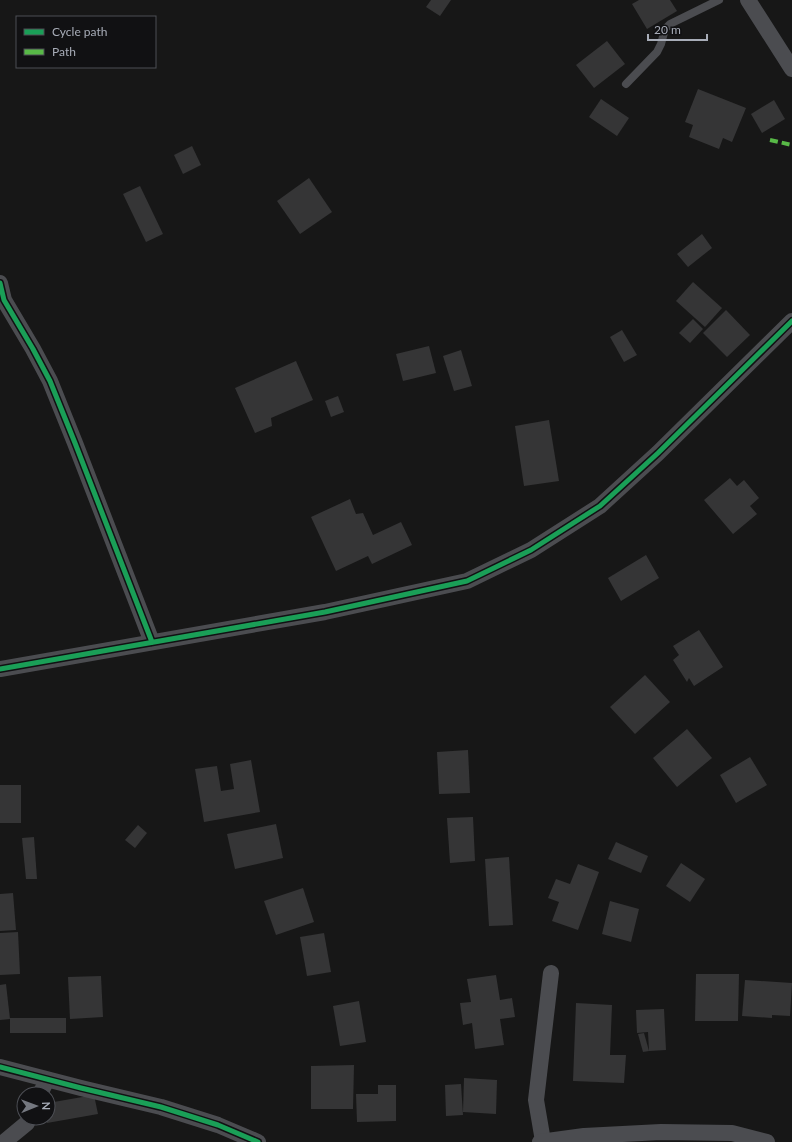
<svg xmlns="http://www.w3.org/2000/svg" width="792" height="1142" font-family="Lato,sans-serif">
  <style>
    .building { fill: #353536 }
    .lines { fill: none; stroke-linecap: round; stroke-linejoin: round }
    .lane { stroke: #4b4c50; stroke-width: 8 }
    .street { stroke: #4b4c50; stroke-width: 16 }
    .quiet { stroke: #58b947; stroke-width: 4; stroke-dasharray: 8 4; stroke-linecap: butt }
    .cycleway-casing { stroke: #111113; stroke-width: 8 }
    .cycleway { stroke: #1a9f57; stroke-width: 5 }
  </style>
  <rect width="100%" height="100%" fill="#171717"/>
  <!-- building -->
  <g class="building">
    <path d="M431,0H451L440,16L426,7Z"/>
    <path d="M639,0H670L677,11L647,29L632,4Z"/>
    <path d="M607,41L625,64L594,88L576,65Z"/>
    <path d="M698,89L746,108L732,142L723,138L719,149L689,137L693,125L685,122Z"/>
    <path d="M601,99L629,118L617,136L589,117Z"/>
    <path d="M774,100L785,119L762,133L751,114Z"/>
    <path d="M192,146L201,165L183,174L174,155Z"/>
    <path d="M309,178L332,212L300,234L277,201Z"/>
    <path d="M140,186L163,234L146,242L123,194Z"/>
    <path d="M702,234L712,248L688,267L677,254Z"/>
    <path d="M693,282L722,308L705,327L676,301Z"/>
    <path d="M726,310L750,335L727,357L703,333Z"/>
    <path d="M693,319L703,329L690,343L679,333Z"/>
    <path d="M622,330L637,355L624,362L610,337Z"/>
    <path d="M429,346L436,373L403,381L396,354Z"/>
    <path d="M461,350L472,386L454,391L443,356Z"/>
    <path d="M296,361L313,400L271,418L272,426L255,433L235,388Z"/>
    <path d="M338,396L344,412L331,417L325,401Z"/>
    <path d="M549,420L559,481L524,486L515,426Z"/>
    <path d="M730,478L737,486L744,480L759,498L750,506L757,514L733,534L704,500Z"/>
    <path d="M350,499L356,514L363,513L373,535L401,522L412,545L372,564L368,556L336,571L311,517Z"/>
    <path d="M646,555L659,578L621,601L608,578Z"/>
    <path d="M699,630L723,667L694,686L689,678L687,682L673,660L679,655L673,646Z"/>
    <path d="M645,675L670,702L635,734L610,707Z"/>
    <path d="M687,729L712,758L677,787L653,758Z"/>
    <path d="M468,750L470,793L439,794L437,752Z"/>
    <path d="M750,757L767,785L736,803L720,775Z"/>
    <path d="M251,760L260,812L204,822L195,769L217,766L221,791L234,789L230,764Z"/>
    <rect x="0" y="785" width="21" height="38"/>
    <path d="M473,817L475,861L450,863L447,818Z"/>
    <path d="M276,824L283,858L235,869L227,834Z"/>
    <path d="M138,825L147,833L135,848L125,840Z"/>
    <path d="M34,837L37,879H26L22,838Z"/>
    <path d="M616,842L648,856L641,873L608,859Z"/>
    <path d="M509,857L513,925L489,926L485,859Z"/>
    <path d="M681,863L705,879L690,902L666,886Z"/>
    <path d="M578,864L599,872L578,930L552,921L559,902L548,898L556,879L570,884Z"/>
    <path d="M303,888L314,922L276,935L264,901Z"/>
    <path d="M13,893L16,930L0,931V894Z"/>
    <path d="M610,901L639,909L631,942L602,934Z"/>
    <path d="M18,932L20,974L0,975V933Z"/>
    <path d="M324,933L331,972L307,976L300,937Z"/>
    <path d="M696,974H739L738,1021H695Z"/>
    <path d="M496,975L500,1000L512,998L515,1017L500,1019L504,1045L475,1049L472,1023L463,1025L460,1003L471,1002L467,979Z"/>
    <path d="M101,976L103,1017L70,1019L68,977Z"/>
    <path d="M745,980L792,983L790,1016L772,1015V1018L742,1016Z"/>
    <path d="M6,984L10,1019L0,1020V985Z"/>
    <path d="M359,1001L366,1042L340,1046L333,1006Z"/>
    <path d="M576,1003L612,1005L610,1055H626L624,1083L573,1081Z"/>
    <path d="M664,1009L666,1050L649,1051L648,1032L637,1033L636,1010Z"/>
    <rect x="10" y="1018" width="56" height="15"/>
    <path d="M644,1033L649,1051L643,1052L638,1034Z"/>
    <path d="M354,1065L353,1109H311V1066Z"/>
    <path d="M464,1078L497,1080L496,1114L463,1112Z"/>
    <path d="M461,1084L463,1115L446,1116L445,1085Z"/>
    <path d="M378,1085H396V1121L357,1122L356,1094H378Z"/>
    <path d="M94,1095L98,1114L47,1123L46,1118H48V1103Z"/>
  </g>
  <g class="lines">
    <!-- lane -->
    <path class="lane" d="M626,84L657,52L661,44L665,29L670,24L719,0"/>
    <!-- street -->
    <g class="street">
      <path d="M748,0L792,69"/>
      <path d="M0,283L4,300L33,349L50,381L75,443L152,642"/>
      <path d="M0,669L325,612L467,581L531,550L600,506L658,453L792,321"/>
      <path d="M0,1067L81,1088L161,1107L218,1125L258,1142"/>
      <path d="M40,1094L47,1080"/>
      <path d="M543,1141L536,1100L551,973"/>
      <path d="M4,1142L27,1123L29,1118"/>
      <path d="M540,1142L584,1136L661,1132L732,1133L767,1142"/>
    </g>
    <!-- quiet -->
    <path class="quiet" d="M770,140L792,145"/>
    <defs>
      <g id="cycleway">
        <path d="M0,283L4,300L33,349L50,381L75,443L152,642"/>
        <path d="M0,669L325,612L467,581L531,550L600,506L658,453L792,321"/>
        <path d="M0,1067L81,1088L161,1107L218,1125L258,1142"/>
      </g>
    </defs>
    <!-- cycleway casing -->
    <use href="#cycleway" class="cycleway-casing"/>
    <!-- cycleway -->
    <use href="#cycleway" class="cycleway"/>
  </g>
  <!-- legend -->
  <rect x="16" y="16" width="140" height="52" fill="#111113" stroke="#4d4f55"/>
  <rect x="24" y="29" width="20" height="6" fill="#1a9f57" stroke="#4d4f55"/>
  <text x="52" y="36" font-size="12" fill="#a8adb8">Cycle path</text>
  <rect x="24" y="49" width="20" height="6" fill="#58b947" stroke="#4d4f55"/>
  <text x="52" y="56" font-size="12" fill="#a8adb8">Path</text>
  <!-- north arrow -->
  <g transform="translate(36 1106) rotate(89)"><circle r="19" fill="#111113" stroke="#4d4f55"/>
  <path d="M0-3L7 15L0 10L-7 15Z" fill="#757880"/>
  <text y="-6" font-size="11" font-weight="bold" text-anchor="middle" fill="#a8adb8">N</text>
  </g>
  <!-- scale -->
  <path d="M648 34v6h59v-6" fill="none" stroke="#a8adb8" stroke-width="2"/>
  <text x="654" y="34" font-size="12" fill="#a8adb8" stroke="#111113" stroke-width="3" paint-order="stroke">20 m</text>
</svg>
